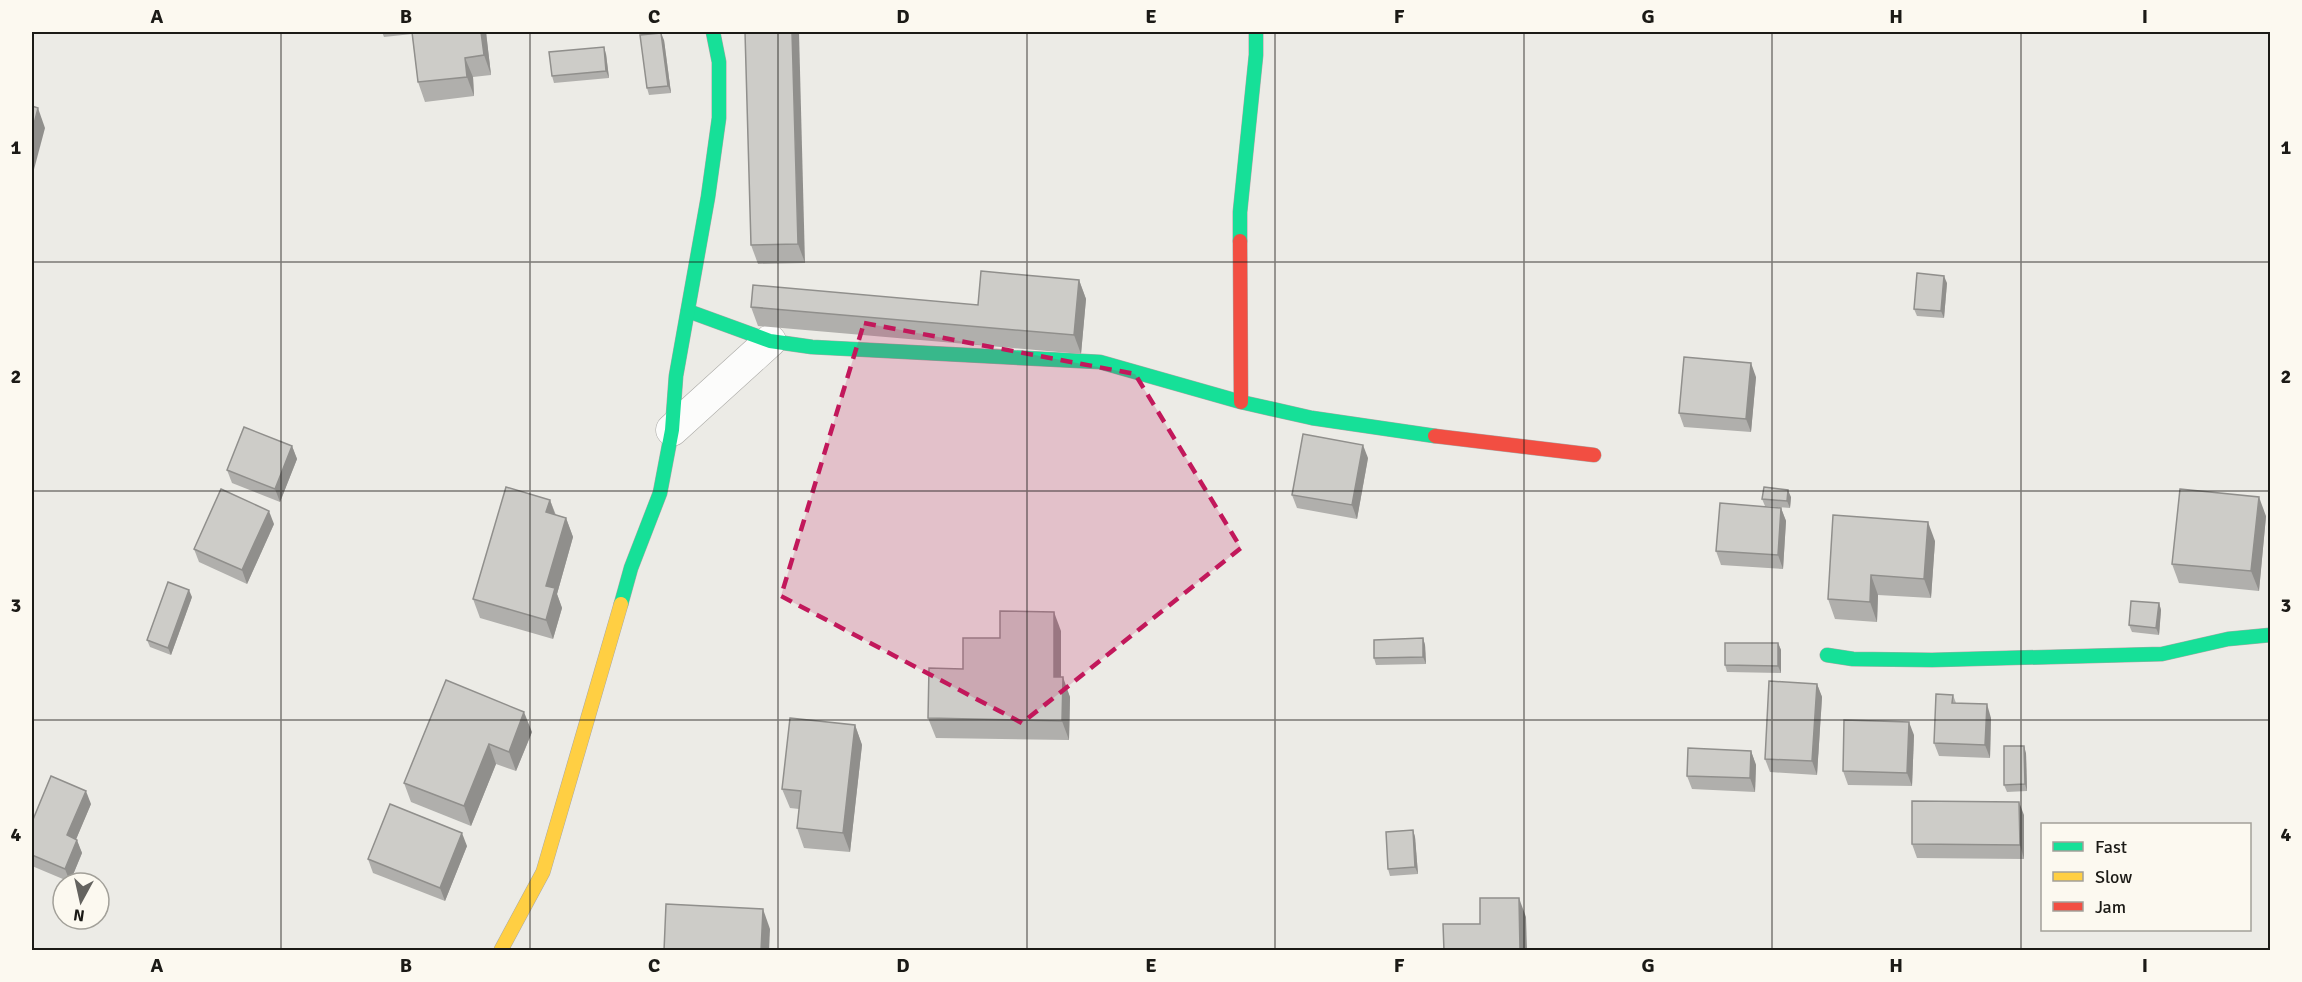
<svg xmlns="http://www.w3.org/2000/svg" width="2302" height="982" font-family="Signika,sans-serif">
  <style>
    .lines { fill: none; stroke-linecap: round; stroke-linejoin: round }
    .street-casing { stroke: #a9a8a5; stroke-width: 33 }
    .fast-casing { stroke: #a9a8a5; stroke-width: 15 }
    .slow-casing { stroke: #a9a8a5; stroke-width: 15 }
    .jam-casing { stroke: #a9a8a5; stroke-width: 15 }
    .street { stroke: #fcfcfb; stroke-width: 32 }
    .fast { stroke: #16e098; stroke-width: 14 }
    .slow { stroke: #ffcf43; stroke-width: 14 }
    .jam { stroke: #f24e42; stroke-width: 14 }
    .wall { fill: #b0afac }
    .shaded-wall { fill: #908f8c }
    .building { fill: #cdccc8; stroke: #908f8c; stroke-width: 1.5 }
    .marked { fill: #c2185b; fill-opacity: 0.2; stroke: #c2185b; stroke-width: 4.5; stroke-dasharray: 12 8; stroke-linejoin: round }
    .grid { fill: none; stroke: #1b1a16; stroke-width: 1.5; stroke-opacity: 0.55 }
    .neatline { fill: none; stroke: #1b1a16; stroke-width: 2 }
    .grid-label { font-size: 20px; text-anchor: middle; font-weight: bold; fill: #1b1a16 }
  </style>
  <rect width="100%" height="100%" fill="#ecebe6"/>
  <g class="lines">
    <defs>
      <path id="street" d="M672,430L770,341"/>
      <g id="fast">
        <path d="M1240,241V212L1256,55V32"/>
        <path d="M688,311L770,341L812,347L1100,362L1241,402L1312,418L1435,436"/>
        <path d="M621,604L631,568L660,493L672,430L676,376L708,197L719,118V62L713,32"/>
        <path d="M1827,655L1853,659L1932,660L2162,654L2228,639L2270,635"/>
      </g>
      <path id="slow" d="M501,950L543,872L621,604"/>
      <g id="jam">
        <path d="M1240,241L1241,402"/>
        <path d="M1435,436L1594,455"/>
      </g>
    </defs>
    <!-- street casing -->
    <use href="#street" class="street-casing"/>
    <!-- fast casing -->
    <use href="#fast" class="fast-casing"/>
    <!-- slow casing -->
    <use href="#slow" class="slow-casing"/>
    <!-- jam casing -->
    <use href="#jam" class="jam-casing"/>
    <!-- street -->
    <use href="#street" class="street"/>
    <!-- fast -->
    <use href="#fast" class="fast"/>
    <!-- slow -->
    <use href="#slow" class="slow"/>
    <!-- jam -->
    <use href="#jam" class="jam"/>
  </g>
  <!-- wall -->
  <g class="wall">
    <path d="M382,32H486L491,75L473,77L474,96L425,102L418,82L412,34L384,37Z"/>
    <path d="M745,32L805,263L758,264L751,245Z"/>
    <path d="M664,40L671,93L649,95L647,88Z"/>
    <path d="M606,54L609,78L554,83L552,76Z"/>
    <path d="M1079,280L1086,299L1081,354L758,326L751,307L978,305Z"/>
    <path d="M1947,283L1944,318L1917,316L1914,309Z"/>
    <path d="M1756,377L1751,432L1684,427L1679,413Z"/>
    <path d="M292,446L297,459L280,502L232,483L227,470Z"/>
    <path d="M1368,458L1357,519L1297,508L1292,495Z"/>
    <path d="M1791,497L1790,508L1765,506L1762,499Z"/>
    <path d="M550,500L556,515L566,518L573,537L557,594L562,608L553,639L480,618L473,599Z"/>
    <path d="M1781,508L1786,521L1783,569L1721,565L1716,551Z"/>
    <path d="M2266,516L2259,591L2179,583L2172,564Z"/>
    <path d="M274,524L247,584L199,562L194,549Z"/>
    <path d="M1935,541L1931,598L1878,595L1877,622L1835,619L1828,599Z"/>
    <path d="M192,597L171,655L150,647L147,640Z"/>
    <path d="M2159,603L2161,610L2159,635L2132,632L2129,625Z"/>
    <path d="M1061,631V677L1070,697L1069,740L936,738L928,718L1000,638Z"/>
    <path d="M1423,638L1425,645L1426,664L1376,665L1374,658Z"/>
    <path d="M1778,643L1781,650V673L1727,672L1725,665Z"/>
    <path d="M446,680L532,732L516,771L496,764L471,826L411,802L404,783Z"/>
    <path d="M1817,684L1822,697L1817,775L1770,772L1765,759Z"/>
    <path d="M1953,695L1956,703L1991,718L1990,758L1939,756L1934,743Z"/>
    <path d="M855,725L862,745L850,852L804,848L797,828L799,809L790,808L782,789Z"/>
    <path d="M1914,735L1912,786L1848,785L1843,771Z"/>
    <path d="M1751,751L1756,765L1755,792L1692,789L1687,776Z"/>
    <path d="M2026,753L2027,791L2007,792L2004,785Z"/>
    <path d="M91,804L76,839L82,853L70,882L32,866V822Z"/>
    <path d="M2024,815V859L1917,858L1912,844Z"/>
    <path d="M1413,830L1415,837L1418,874L1390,876L1388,869Z"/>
    <path d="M467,846L445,901L373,873L368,859Z"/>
  </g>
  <!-- shaded-wall -->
  <g class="shaded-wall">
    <path d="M481,32H486L491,75L484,55Z"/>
    <path d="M792,32H799L805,263L798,244Z"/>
    <path d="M661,33L664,40L671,93L668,86Z"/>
    <path d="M604,47L606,54L609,78L606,71Z"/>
    <path d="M465,58L473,77L474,96L467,77Z"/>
    <path d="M38,108L45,128L32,177V132Z"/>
    <path d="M1944,276L1947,283L1944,318L1941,311Z"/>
    <path d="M1079,280L1086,299L1081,354L1074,335Z"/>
    <path d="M1751,363L1756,377L1751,432L1746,419Z"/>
    <path d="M1363,445L1368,458L1357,519L1352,505Z"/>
    <path d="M292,446L297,459L280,502L275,489Z"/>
    <path d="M1788,490L1791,497L1790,508L1787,501Z"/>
    <path d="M2259,497L2266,516L2259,591L2251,571Z"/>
    <path d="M550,500L557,520L546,512Z"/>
    <path d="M1781,508L1786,521L1783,569L1778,555Z"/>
    <path d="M269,511L274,524L247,584L242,570Z"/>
    <path d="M566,518L573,537L557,594L562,608L553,639L546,620V586Z"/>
    <path d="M1928,522L1935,541L1931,598L1924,579Z"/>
    <path d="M1871,575L1878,595L1877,622L1870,602Z"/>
    <path d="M189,590L192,597L171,655L168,648Z"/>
    <path d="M2159,603L2161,610L2159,635L2156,628Z"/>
    <path d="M1054,612L1061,631V697L1054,677Z"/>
    <path d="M1423,638L1425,645L1426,664L1423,657Z"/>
    <path d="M1778,643L1781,650V673L1778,666Z"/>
    <path d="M1063,677L1070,697L1069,740L1062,721Z"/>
    <path d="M1817,684L1822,697L1817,775L1812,761Z"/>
    <path d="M1987,704L1991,718L1990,758L1985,745Z"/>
    <path d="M524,712L532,732L516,771L509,752Z"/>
    <path d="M1909,722L1914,735L1912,786L1907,773Z"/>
    <path d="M855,725L862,745L850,852L843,833Z"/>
    <path d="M489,744L496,764L471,826L464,806Z"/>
    <path d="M2024,746L2026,753L2027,791L2025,784Z"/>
    <path d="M1751,751L1756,765L1755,792L1750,778Z"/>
    <path d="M86,791L91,804L72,849L67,835Z"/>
    <path d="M2019,802L2024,815V859L2020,845Z"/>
    <path d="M1413,830L1415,837L1418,874L1415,867Z"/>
    <path d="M462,833L467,846L445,901L440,888Z"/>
    <path d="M77,840L82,853L70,882L65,869Z"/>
    <path d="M1519,898L1526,917L1527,951H1520Z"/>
    <path d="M763,909L770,929L769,951H761Z"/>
  </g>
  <!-- building -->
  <g class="building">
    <path d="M412,32H481L484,55L465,58L467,77L418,82Z"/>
    <path d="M745,32H792L798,244L751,245Z"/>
    <path d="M661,33L668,86L647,88L640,35Z"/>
    <path d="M604,47L606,71L552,76L549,52Z"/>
    <path d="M32,106L38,108L32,132Z"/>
    <path d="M981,271L1079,280L1074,335L751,307L753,285L978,305Z"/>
    <path d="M1917,273L1944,276L1941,311L1914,309Z"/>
    <path d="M1684,357L1751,363L1746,419L1679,413Z"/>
    <path d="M244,427L292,446L275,489L227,470Z"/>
    <path d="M1303,434L1363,445L1352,505L1292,495Z"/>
    <path d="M506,487L550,500L546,512L566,518L546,586L555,588L546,620L473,599Z"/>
    <path d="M1764,487L1788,490L1787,501L1762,499Z"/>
    <path d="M221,489L269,511L242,570L194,549Z"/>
    <path d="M2180,489L2259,497L2251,571L2172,564Z"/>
    <path d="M1720,503L1781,508L1778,555L1716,551Z"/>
    <path d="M1833,515L1928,522L1924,579L1871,575L1870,602L1828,599Z"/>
    <path d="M168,582L189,590L168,648L147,640Z"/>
    <path d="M2131,601L2159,603L2156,628L2129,625Z"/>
    <path d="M1000,611L1054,612V677H1063L1062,721L928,718L929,668L963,669V638H1000Z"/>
    <path d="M1423,638V657L1374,658V640Z"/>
    <path d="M1725,643H1778V666L1725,665Z"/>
    <path d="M446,680L524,712L509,752L489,744L464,806L404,783Z"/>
    <path d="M1769,681L1817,684L1812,761L1765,759Z"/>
    <path d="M1936,694L1953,695L1952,703L1987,704L1985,745L1934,743Z"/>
    <path d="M790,718L855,725L843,833L797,828L801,791L782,789Z"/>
    <path d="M1844,720L1909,722L1907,773L1843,771Z"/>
    <path d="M2004,746H2024L2025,784L2004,785Z"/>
    <path d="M1688,748L1751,751L1750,778L1687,776Z"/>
    <path d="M51,776L86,791L67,835L77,840L65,869L32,855V822Z"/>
    <path d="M1912,801L2019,802L2020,845L1912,844Z"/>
    <path d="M390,804L462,833L440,888L368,859Z"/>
    <path d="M1413,830L1415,867L1388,869L1386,832Z"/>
    <path d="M1480,898H1519L1520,951H1444L1443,924H1480Z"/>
    <path d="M666,904L763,909L761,951H664Z"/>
  </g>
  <!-- marked area -->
  <path class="marked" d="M864,323L1135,374L1241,548L1022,723L781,596Z"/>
  <!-- grid -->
  <path class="grid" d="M281,32V950M530,32V950M778,32V950M1027,32V950M1275,32V950M1524,32V950M1772,32V950M2021,32V950M32,262H2270M32,491H2270M32,720H2270"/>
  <!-- border -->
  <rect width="2302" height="982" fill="none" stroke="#fcf9f0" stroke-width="66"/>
  <!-- legend -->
  <rect x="2041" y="823" width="210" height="108" fill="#fcf9f0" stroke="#a2a099" stroke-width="1.5"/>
  <rect x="2053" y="842" width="30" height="9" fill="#16e098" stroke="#a2a099" stroke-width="1.5"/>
  <text x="2095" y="853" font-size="18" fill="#1b1a16">Fast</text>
  <rect x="2053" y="872" width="30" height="9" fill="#ffcf43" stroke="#a2a099" stroke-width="1.5"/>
  <text x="2095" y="883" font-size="18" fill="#1b1a16">Slow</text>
  <rect x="2053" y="902" width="30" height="9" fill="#f24e42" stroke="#a2a099" stroke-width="1.5"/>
  <text x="2095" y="913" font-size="18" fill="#1b1a16">Jam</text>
  <!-- north arrow -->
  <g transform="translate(81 901) rotate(188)"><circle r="28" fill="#fcf9f0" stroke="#a2a099" stroke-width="1.5"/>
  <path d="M0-4.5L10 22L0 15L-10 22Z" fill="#64635f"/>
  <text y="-9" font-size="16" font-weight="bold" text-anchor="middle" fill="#1b1a16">N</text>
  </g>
  <rect x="33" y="33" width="2236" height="916" class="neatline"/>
  <g class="grid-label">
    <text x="157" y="23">A</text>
    <text x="406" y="23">B</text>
    <text x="654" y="23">C</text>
    <text x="903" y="23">D</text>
    <text x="1151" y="23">E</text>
    <text x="1399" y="23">F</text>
    <text x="1648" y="23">G</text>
    <text x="1896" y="23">H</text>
    <text x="2145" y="23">I</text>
    <text x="16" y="154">1</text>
    <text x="2286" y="154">1</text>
    <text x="16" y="383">2</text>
    <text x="2286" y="383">2</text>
    <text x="16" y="612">3</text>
    <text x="2286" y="612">3</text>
    <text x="16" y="841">4</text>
    <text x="2286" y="841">4</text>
    <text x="157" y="972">A</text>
    <text x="406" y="972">B</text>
    <text x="654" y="972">C</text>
    <text x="903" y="972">D</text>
    <text x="1151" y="972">E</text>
    <text x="1399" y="972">F</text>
    <text x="1648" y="972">G</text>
    <text x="1896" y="972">H</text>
    <text x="2145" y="972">I</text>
  </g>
</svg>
